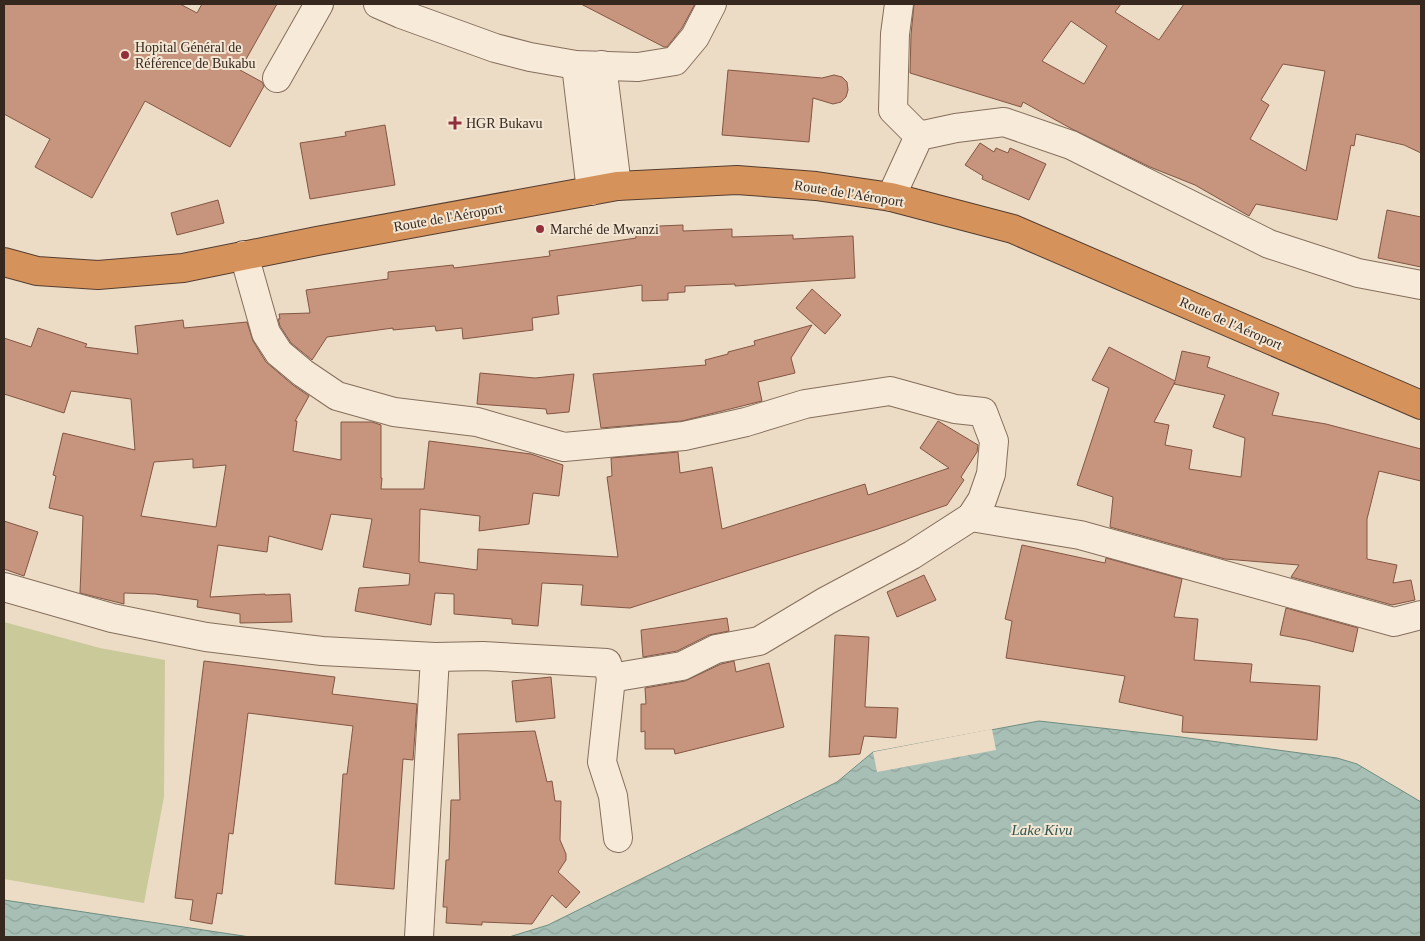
<svg xmlns="http://www.w3.org/2000/svg" width="1425" height="941" font-family="Georgia,serif">
  <style>
    .pitch { fill: #c9c99a }
    .water { fill: url(#water-waves); stroke: #6e8d82 }
    .pier { fill: #ecdcc5 }
    .building { fill: #c7947d; stroke: #835644; fill-rule: evenodd }
    .lines { fill: none; stroke-linecap: round; stroke-linejoin: round }
    .minor-casing { stroke: #856e5c; stroke-width: 30 }
    .highway-casing { stroke: #543d30; stroke-width: 30 }
    .minor { stroke: #f7ead8; stroke-width: 28 }
    .highway { stroke: #d5925b; stroke-width: 28 }
    .poi-dot { fill: #91303b; stroke: #f3e7d4; stroke-width: 2 }
    .labels { text-anchor: middle; stroke-width: 4; stroke-linejoin: round; paint-order: stroke }
    .poi-label { font-size: 14px; fill: #36281f; stroke: #f3e7d4; text-anchor: start }
    .street-label { font-size: 14px; fill: #36281f; stroke: #f3e7d4 }
    .water-label { font-size: 15px; font-style: italic; fill: #30554f; stroke: #f3e7d4 }
  </style>
  <defs>
    <pattern id="water-waves" width="16" height="10" patternUnits="userSpaceOnUse" patternTransform="scale(1.25)"><rect width="16" height="10" fill="#a7bfb5"/><path d="M0 5q4-4 8 0t8 0" fill="none" stroke="#90a49b"/></pattern>
  </defs>
  <rect width="100%" height="100%" fill="#ecdcc5"/>
  <!-- pitch -->
  <path class="pitch" d="M4,622L100,648L165,660L164,797L144,903L4,879Z"/>
  <!-- water -->
  <g class="water">
    <path d="M1039,721L1181,737L1337,758L1357,764L1421,802V937H509L548,925L837,782L873,752Z"/>
    <path d="M4,900L250,937H4Z"/>
  </g>
  <!-- pier -->
  <path class="pier" d="M992,729L996,750L877,772L873,752Z"/>
  <!-- building -->
  <g class="building">
    <path d="M4,4H180L197,13L202,4H277L240,70L262,82L264,86L230,147L145,101L92,198L35,167L50,139L4,114Z"/>
    <path d="M581,4H695L682,28L667,47H664Z"/>
    <path d="M914,4H1121L1115,12L1159,40L1184,4H1421V153L1404,145L1356,134L1354,146L1351,145L1337,220L1256,204L1249,216L1195,185L1150,167L1072,129L1023,102L1021,107L910,73L911,35ZM1071,21L1107,46L1084,84L1042,61ZM1283,64L1325,71L1306,171L1250,139L1269,105L1261,100Z"/>
    <path d="M728,70L822,78L834,75L842,77L847,82L848,90L846,97L841,102L833,104L813,98L809,142L722,135Z"/>
    <path d="M385,125L395,185L310,199L300,143L346,136L345,132Z"/>
    <path d="M980,143L994,152L996,148L1008,153L1010,148L1046,164L1029,200L982,179L983,176L965,165Z"/>
    <path d="M218,200L224,223L177,235L171,213Z"/>
    <path d="M1387,210L1421,217V267L1378,258Z"/>
    <path d="M683,225V231L732,229V237L793,235V239L853,236L855,278L735,286V284L685,286V292L668,293V300L642,301V285L557,296L559,314L532,318L533,330L463,339L462,328L436,331L435,326L393,330V328L327,337L312,360L291,343L280,326L278,319H280L279,314L310,313L306,290L388,279V272L453,265L454,268L550,256L549,251L636,238V227Z"/>
    <path d="M812,289L841,315L825,334L796,308Z"/>
    <path d="M183,320L184,328L247,322L253,341L266,362L293,385L309,396L295,421H297L293,451L341,460V422H372L381,425V478H382L381,489H424L429,441L531,454L563,465L559,496L533,493L529,524L479,531L480,516L420,509L419,562L477,570L478,549L618,557L607,477L612,476L611,458L678,452L680,473L712,467L722,529L865,484L868,495L949,468L920,448L938,421L978,445L977,452L961,477L964,480L947,505L878,529L630,608L581,605L583,585L542,583L538,626L512,624V619L454,614V594L435,593L431,625L355,611L359,588L409,585L410,574L363,567L372,519L331,514L322,550L269,536L267,552L218,545L210,597L265,594V595L290,594L292,622L240,623V614L197,607L198,600L155,594L124,593V604L80,593L83,516L49,508L56,476L53,475L63,433L135,450L131,399L71,391L64,413L4,394V338L31,347L38,328L87,344L85,347L138,354L135,326ZM193,459V468L226,465L216,527L141,516L154,462Z"/>
    <path d="M812,325L791,358L795,373L758,382L762,401L682,421L601,428L593,374L706,365L705,360L728,354V352L755,345L754,341Z"/>
    <path d="M1109,347L1175,381L1182,351L1210,357L1207,367L1279,393L1272,415L1326,424L1421,449V481L1379,471L1367,519V559L1397,565L1393,583L1411,580L1415,600L1392,605L1291,577L1299,565L1225,559L1110,527L1113,497L1077,485L1109,388L1092,380ZM1175,382L1174,384L1225,395L1213,427L1245,438L1241,477L1189,469L1192,450L1165,445L1169,425L1154,422Z"/>
    <path d="M480,373L535,378L574,374L569,412L547,414L546,409L477,404Z"/>
    <path d="M4,521L38,532L24,576L4,569Z"/>
    <path d="M1022,545L1105,563L1106,558L1182,579L1174,617L1198,619L1194,660L1252,664L1250,682L1320,686L1317,740L1182,732L1183,716L1119,702L1125,676L1006,658L1012,621L1005,619Z"/>
    <path d="M924,575L936,600L897,617L887,592Z"/>
    <path d="M1286,608L1358,628L1353,652L1307,640L1280,635Z"/>
    <path d="M727,618L729,631L709,635L677,651L643,657L641,630Z"/>
    <path d="M835,635L869,637L865,707L898,708L896,738L864,736L860,754L829,757Z"/>
    <path d="M204,661L335,677L332,694L417,704L413,760L403,759L394,889L335,884L343,774H347L353,726L248,713L233,834L229,833L222,894L217,893L212,924L190,920L193,900L175,898Z"/>
    <path d="M734,661L736,672L769,663L784,727L675,754L674,749H645V731L641,732V704H646L645,688L685,681L721,664Z"/>
    <path d="M551,677L555,718L516,722L512,681Z"/>
    <path d="M535,731L547,782L552,781L555,801H561L560,840L566,854V860L558,872L580,892L566,908L552,895L532,924L482,922V925L446,923L447,907H443L446,860H449L451,800H460L458,734Z"/>
  </g>
  <g class="lines">
    <defs>
      <g id="minor">
        <path d="M378,4L401,14L495,48L530,57L576,65L638,67L675,61L695,37L712,4"/>
        <path d="M899,4L895,34L893,110L919,136"/>
        <path d="M576,65L591,191"/>
        <path d="M602,65L617,186"/>
        <path d="M277,78L319,4"/>
        <path d="M891,197L919,136L956,128L1004,122L1071,145L1269,244L1358,273L1421,285"/>
        <path d="M244,255L266,333L279,353L303,373L337,396L394,412L477,422L564,447L684,436L746,422L805,404L890,391L955,409L983,412L994,441L991,474L982,500L971,517L912,555L826,601L759,641L716,649L682,666L611,678L602,762L613,796L618,838"/>
        <path d="M971,517L1080,535L1394,622L1421,615"/>
        <path d="M4,587L112,618L206,637L322,651L435,657L483,656L607,663L611,678"/>
        <path d="M419,937L435,657"/>
      </g>
      <path id="highway" d="M4,262L37,271L98,275L183,268L317,241L617,186L737,180L816,186L891,197L1013,229L1421,405"/>
    </defs>
    <!-- minor casing -->
    <use href="#minor" class="minor-casing"/>
    <!-- highway casing -->
    <use href="#highway" class="highway-casing"/>
    <!-- minor -->
    <use href="#minor" class="minor"/>
    <!-- highway -->
    <use href="#highway" class="highway"/>
  </g>
  <!-- markers -->
  <g class="poi-dot">
    <circle cx="125" cy="55" r="5"/>
    <path d="M452.5 115.5h5v5h5v5h-5v5h-5v-5h-5v-5h5z"/>
    <circle cx="540" cy="229" r="5"/>
  </g>
  <g class="labels">
    <!-- poi labels -->
    <g class="poi-label">
      <text x="135" y="52">Hopital Général de<tspan x="135" dy="16">Référence de Bukabu</tspan></text>
      <text x="466" y="128">HGR Bukavu</text>
      <text x="550" y="234">Marché de Mwanzi</text>
    </g>
    <!-- street labels -->
    <g class="street-label">
      <text transform="translate(849 193) rotate(9)" y="5">Route de l'Aéroport</text>
      <text transform="translate(448 217) rotate(-10)" y="5">Route de l'Aéroport</text>
      <text transform="translate(1231 323) rotate(24)" y="5">Route de l'Aéroport</text>
    </g>
    <!-- water labels -->
    <g class="water-label">
      <text x="1042" y="835">Lake Kivu</text>
    </g>
  </g>
  <!-- border -->
  <rect width="1425" height="941" fill="none" stroke="#36281f" stroke-width="10"/>
</svg>
